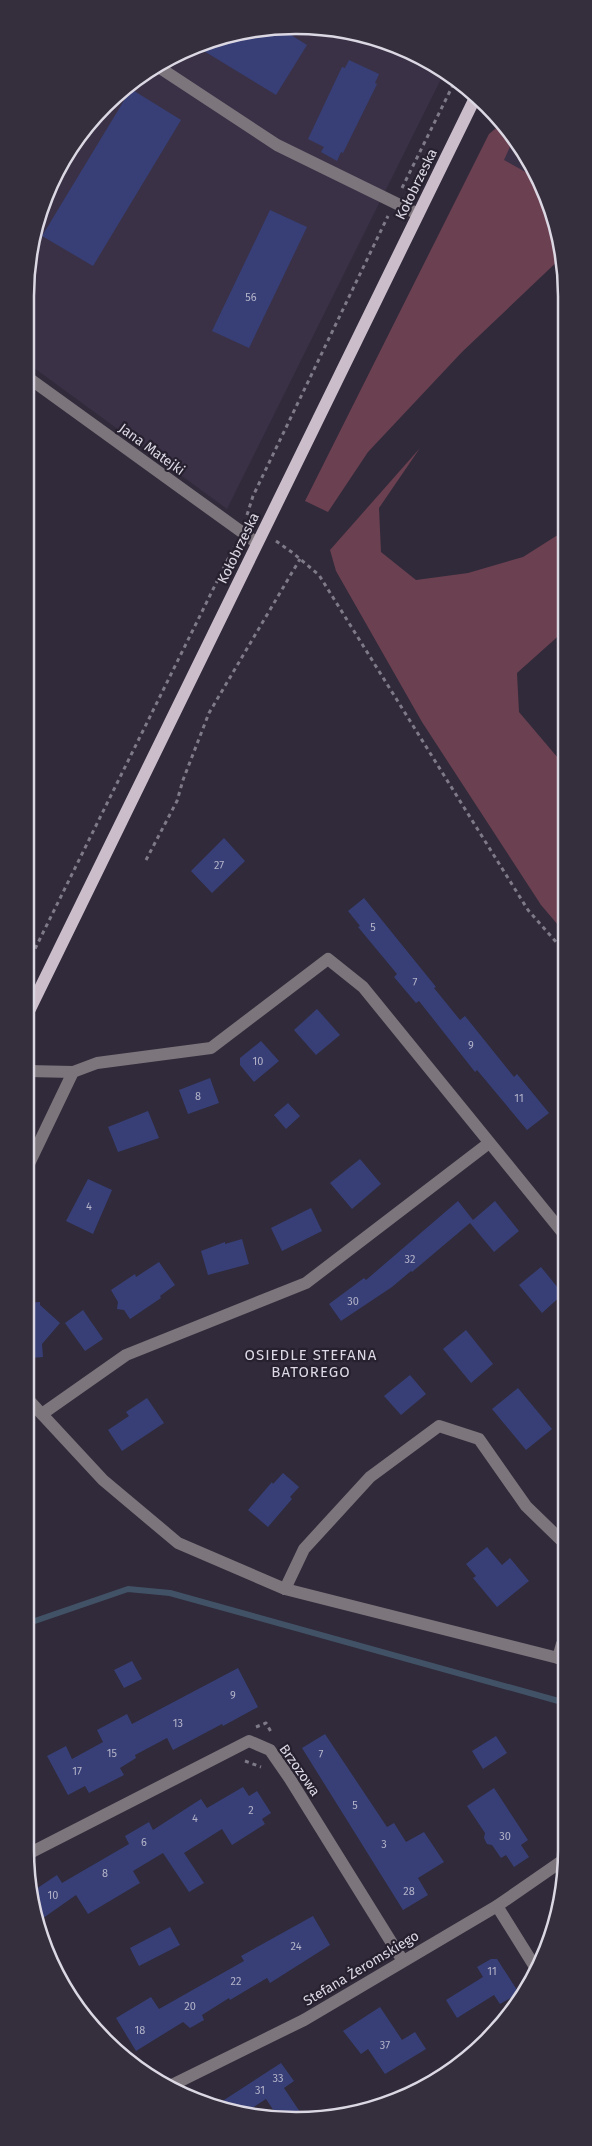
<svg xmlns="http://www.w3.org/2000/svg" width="592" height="2146" font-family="'Fira Sans',sans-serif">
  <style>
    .built { fill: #3a3147 }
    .green { fill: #6b4050 }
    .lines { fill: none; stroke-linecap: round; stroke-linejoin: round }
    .stream { stroke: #425266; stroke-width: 6 }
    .building { fill: #373f76 }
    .path { stroke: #7f7a88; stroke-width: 3; stroke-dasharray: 4 4; stroke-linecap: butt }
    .minor { stroke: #7d757c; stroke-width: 12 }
    .major { stroke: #ccbdcb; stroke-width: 12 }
    .labels { text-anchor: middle; stroke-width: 4.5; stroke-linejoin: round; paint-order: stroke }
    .number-label { font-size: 11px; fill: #b3b2c8 }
    .street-label { font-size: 14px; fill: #dcd8e3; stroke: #26202f }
    .neighbourhood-label { font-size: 15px; letter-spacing: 1px; fill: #dcd8e3; stroke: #26202f }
    .rim { fill: none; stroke: #dcd8e3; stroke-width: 2.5 }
  </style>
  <rect width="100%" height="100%" fill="#302a3a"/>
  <!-- built -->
  <g class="built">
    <path d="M243,30H349L416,53L444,73L227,509L30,365V243L71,146L145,71Z"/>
    <path d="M513,140L539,176L540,180L503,160Z"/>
  </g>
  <!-- green -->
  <g class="green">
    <path d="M501,124L513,140L504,160L540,180L563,256L462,352L368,452L328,512L305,501L489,134Z"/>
    <path d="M420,448L379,508L381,552L416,580L468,573L523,557L564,531V631L517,673L519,712L564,765V932L541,905L422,722L336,571L330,550Z"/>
  </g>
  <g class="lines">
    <!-- stream -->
    <path class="stream" d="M26,1624L128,1589L170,1593L562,1702"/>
  </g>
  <!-- building -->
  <g class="building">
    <path d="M243,30H283L307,45L276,95L199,48Z"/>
    <path d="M349,60L379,74L375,83L377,84L343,153L341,152L337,161L321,152L324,147L308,139L342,67L345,68Z"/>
    <path d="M131,89L181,120L93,266L42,236Z"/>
    <path d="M270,210L307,227L249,348L212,331Z"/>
    <path d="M224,838L245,861L212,893L191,871Z"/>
    <path d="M364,898L436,987L434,988L460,1020L465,1016L514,1077L517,1074L549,1113L527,1130L477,1070L475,1072L419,1001L416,1003L394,977L397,974L358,927L360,926L348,911Z"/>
    <path d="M317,1009L340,1035L316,1055L294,1030Z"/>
    <path d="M261,1041L279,1061L254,1082L240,1065V1058Z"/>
    <path d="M210,1078L219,1103L188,1114L179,1090Z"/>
    <path d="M288,1103L300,1116L286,1129L274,1115Z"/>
    <path d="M148,1111L159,1138L118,1152L108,1127Z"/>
    <path d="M360,1159L381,1184L352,1209L330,1183Z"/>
    <path d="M88,1179L112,1190L93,1234L66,1221Z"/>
    <path d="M458,1201L473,1220L495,1201L519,1231L494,1252L470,1223L412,1272L411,1271L392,1287L341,1321L329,1304L364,1278L366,1280Z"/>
    <path d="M311,1208L322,1231L282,1251L271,1228Z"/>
    <path d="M242,1239L249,1264L208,1275L201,1251L225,1242V1244Z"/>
    <path d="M159,1262L175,1285L160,1296L161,1298L130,1319L124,1310L117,1309L118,1302L111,1290L135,1274L136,1277Z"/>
    <path d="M541,1267L563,1294L542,1313L519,1285Z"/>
    <path d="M40,1302V1305L60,1323L42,1344L43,1357L31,1358L27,1363V1303Z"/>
    <path d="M83,1310L103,1339L85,1351L65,1323Z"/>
    <path d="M466,1330L493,1364L471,1383L443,1349Z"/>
    <path d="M410,1375L426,1394L401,1415L384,1396Z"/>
    <path d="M518,1388L552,1429L526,1450L492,1409Z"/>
    <path d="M147,1398L164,1423L122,1451L108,1430L129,1416L126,1412Z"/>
    <path d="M283,1473L299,1487L290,1497L292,1499L268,1527L248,1510L272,1482L273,1484Z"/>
    <path d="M487,1547L502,1565L510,1558L529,1581L497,1607L473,1578L476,1576L466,1564Z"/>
    <path d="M132,1661L142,1679L124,1688L114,1670Z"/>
    <path d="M238,1668L258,1707L223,1726L222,1724L173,1750L167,1738L135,1755L136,1758L120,1768L124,1775L89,1793L85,1786L68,1795L47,1756L66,1746L72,1759L103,1742L97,1730L127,1714L132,1724Z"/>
    <path d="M325,1734L387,1827L394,1823L406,1842L424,1832L444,1862L418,1878L428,1895L403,1910L302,1748Z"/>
    <path d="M496,1736L507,1753L483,1769L472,1751Z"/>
    <path d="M243,1787L249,1796L257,1791L271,1813L262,1819L265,1824L232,1845L222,1829L184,1853L204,1883L189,1892L163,1853L133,1871L140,1883L88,1914L76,1895L39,1921L33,1891L57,1875L62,1883L129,1844L125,1836L149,1822L153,1830L201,1799L207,1808Z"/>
    <path d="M494,1788L528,1840L521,1845L529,1857L514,1867L506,1855L501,1858L492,1845L487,1844L484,1838L485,1833L467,1806Z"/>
    <path d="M313,1916L330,1945L270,1983L267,1978L230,2000L229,1998L202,2015L204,2020L190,2028L183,2022L136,2051L116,2018L151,1997L159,2009L244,1961L241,1956Z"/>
    <path d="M170,1927L180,1945L139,1966L130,1948Z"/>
    <path d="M491,1959H497L519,1993L500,2004L494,1995L457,2018L446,2000L483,1977L477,1967Z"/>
    <path d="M380,2007L402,2040L415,2032L426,2049L385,2074L368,2049L361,2054L343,2031Z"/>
    <path d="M281,2063L294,2081L284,2088L304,2118L280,2120L266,2099L246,2112L218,2104Z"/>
  </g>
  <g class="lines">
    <!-- path -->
    <g class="path">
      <path d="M402,188L455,81"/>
      <path d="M247,515L253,496L388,216"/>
      <path d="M276,541L293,553L319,575L528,910L564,951"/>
      <path d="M146,860L177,801L183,780L209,713L300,559"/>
      <path d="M28,963L234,547"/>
      <path d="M256,1727L266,1723L271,1732"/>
      <path d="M245,1761L261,1767"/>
    </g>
    <!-- minor -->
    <g class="minor">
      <path d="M157,66L277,145L418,214"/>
      <path d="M30,379L257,543"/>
      <path d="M28,1071L73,1072"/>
      <path d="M27,1168L73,1072L97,1063L211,1048L328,959L363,987L563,1233"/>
      <path d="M26,1397L103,1480L178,1543L285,1589L562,1659"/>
      <path d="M42,1414L126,1355L306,1283L489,1143"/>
      <path d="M285,1589L304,1549L370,1477L439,1426L479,1439L526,1506L562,1541"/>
      <path d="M558,1658L562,1644"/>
      <path d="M26,1855L249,1741L270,1750L290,1779L403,1961"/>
      <path d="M497,1906L535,1967"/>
      <path d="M168,2087L304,2020L497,1906L562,1861"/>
    </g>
    <!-- major -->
    <path class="major" d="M28,1013L476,96"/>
  </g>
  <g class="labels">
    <!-- number labels -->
    <g class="number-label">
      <text x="251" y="301">56</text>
      <text x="219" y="869">27</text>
      <text x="373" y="931">5</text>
      <text x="415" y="986">7</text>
      <text x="471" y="1049">9</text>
      <text x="258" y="1065">10</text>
      <text x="198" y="1100">8</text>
      <text x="519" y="1102">11</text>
      <text x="89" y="1210">4</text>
      <text x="410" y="1263">32</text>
      <text x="353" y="1305">30</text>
      <text x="233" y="1699">9</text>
      <text x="178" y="1727">13</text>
      <text x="112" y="1757">15</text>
      <text x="321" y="1758">7</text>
      <text x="77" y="1775">17</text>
      <text x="355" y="1809">5</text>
      <text x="251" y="1814">2</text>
      <text x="195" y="1822">4</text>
      <text x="505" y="1840">30</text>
      <text x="144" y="1846">6</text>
      <text x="384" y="1848">3</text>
      <text x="105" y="1877">8</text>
      <text x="409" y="1895">28</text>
      <text x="53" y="1899">10</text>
      <text x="296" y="1950">24</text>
      <text x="492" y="1975">11</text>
      <text x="236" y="1985">22</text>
      <text x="190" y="2010">20</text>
      <text x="140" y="2034">18</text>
      <text x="385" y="2049">37</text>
      <text x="278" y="2082">33</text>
      <text x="260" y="2094">31</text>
    </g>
    <!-- street labels -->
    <g class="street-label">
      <text transform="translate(416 184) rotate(-64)" y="5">Kołobrzeska</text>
      <text transform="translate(152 449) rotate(36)" y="5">Jana Matejki</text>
      <text transform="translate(238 548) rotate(-64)" y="5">Kołobrzeska</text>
      <text transform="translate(300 1770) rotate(55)" y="5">Brzozowa</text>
      <text transform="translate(361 1968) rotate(-31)" y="5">Stefana Żeromskiego</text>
    </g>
    <!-- neighbourhood labels -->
    <g class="neighbourhood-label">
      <text x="311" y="1360">OSIEDLE STEFANA<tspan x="311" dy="17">BATOREGO</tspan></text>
    </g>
  </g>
  <!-- crop -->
  <path d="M0 0H592V2146H0ZM296 34H296A262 262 0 0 1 558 296V1850A262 262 0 0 1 296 2112H296A262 262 0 0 1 34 1850V296A262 262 0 0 1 296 34Z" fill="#352f3d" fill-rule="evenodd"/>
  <path class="rim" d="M296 34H296A262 262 0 0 1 558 296V1850A262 262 0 0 1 296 2112H296A262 262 0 0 1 34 1850V296A262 262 0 0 1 296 34Z"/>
</svg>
